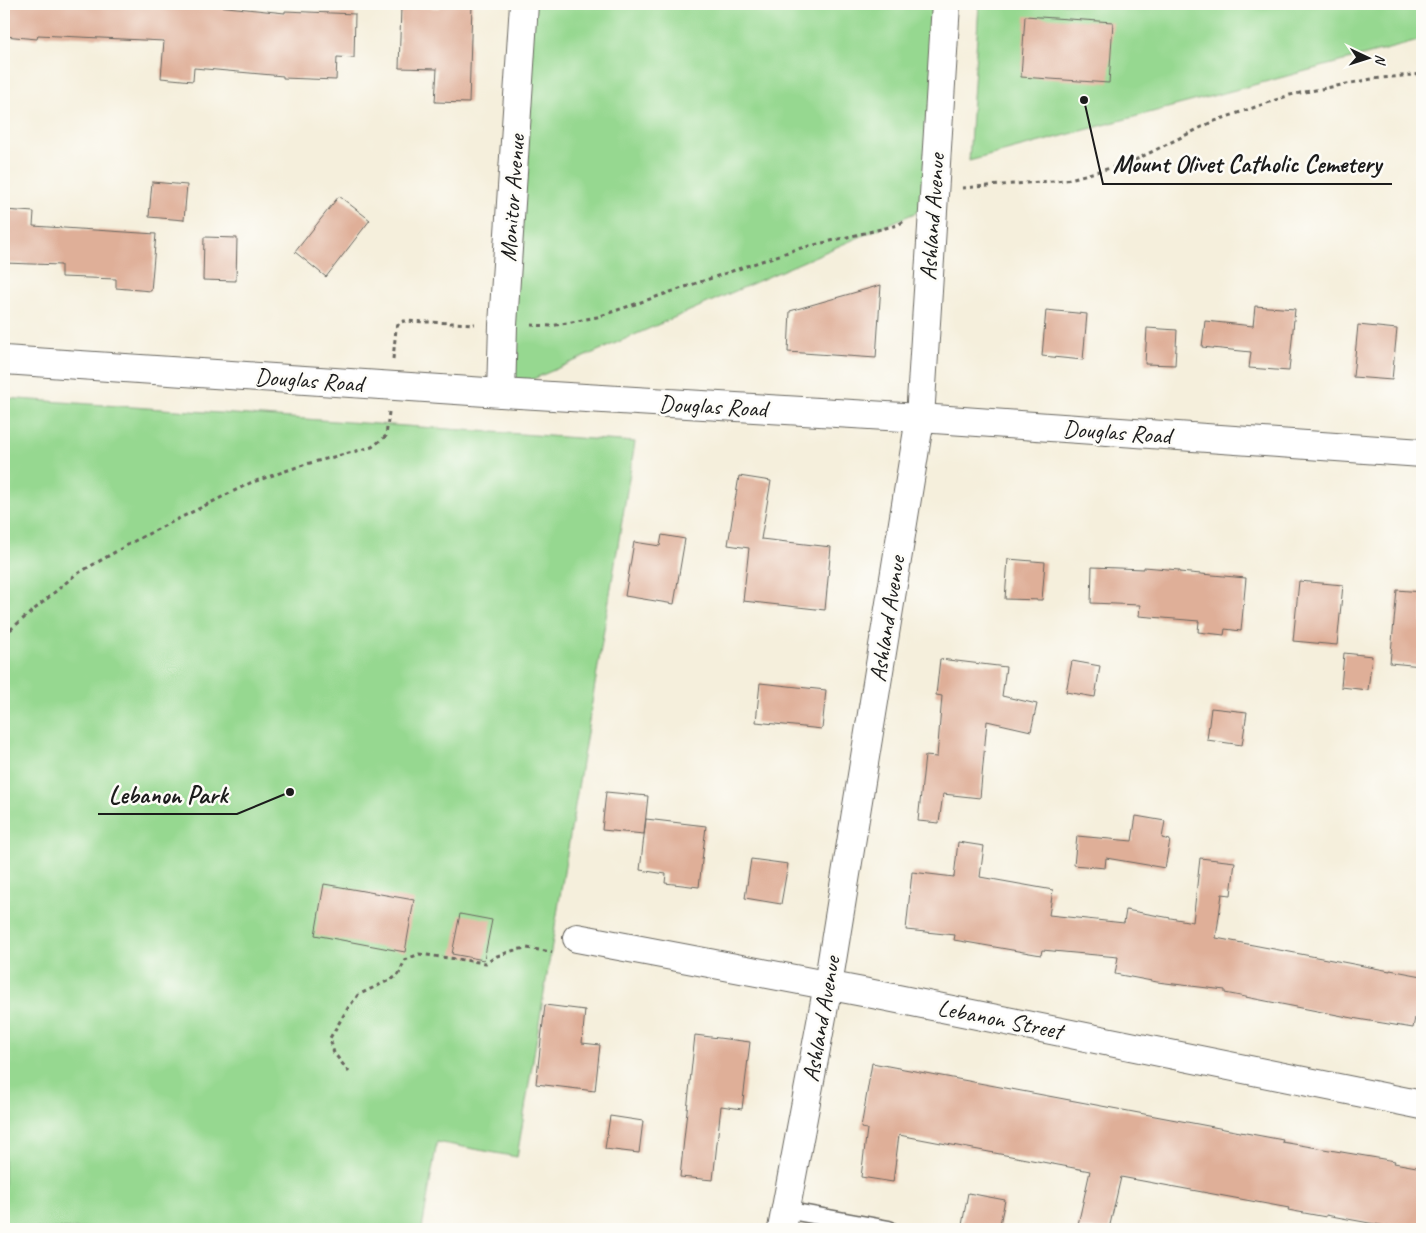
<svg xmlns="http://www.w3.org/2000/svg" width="1426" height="1233" font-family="Caveat,sans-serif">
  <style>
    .green { fill: #96d890; stroke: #597a56 }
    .building { fill: #dfaf98 }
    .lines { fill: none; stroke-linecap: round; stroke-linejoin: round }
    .service-casing { stroke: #68665f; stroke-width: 19 }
    .minor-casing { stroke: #68665f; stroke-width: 30 }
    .tertiary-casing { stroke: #68665f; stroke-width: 30 }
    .path { stroke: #68665f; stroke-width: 3; stroke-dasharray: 4 4; stroke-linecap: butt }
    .service { stroke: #fff; stroke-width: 16 }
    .minor { stroke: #fff; stroke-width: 28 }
    .tertiary { stroke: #fff; stroke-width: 28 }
    .labels { text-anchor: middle; stroke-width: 5; stroke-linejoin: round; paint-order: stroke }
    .street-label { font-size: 24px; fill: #1c1c1c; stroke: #fdfcf7 }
    .leader { fill: none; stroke: #1c1c1c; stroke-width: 2 }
    .callout-dot { fill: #1c1c1c; stroke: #fdfcf7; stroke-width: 2 }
    .callout-label { font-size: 25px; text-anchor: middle; font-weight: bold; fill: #1c1c1c; stroke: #fdfcf7; stroke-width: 5; stroke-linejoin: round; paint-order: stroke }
  </style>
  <rect width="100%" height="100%" fill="#fdfcf7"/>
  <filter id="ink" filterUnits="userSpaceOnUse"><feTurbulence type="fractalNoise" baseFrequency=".02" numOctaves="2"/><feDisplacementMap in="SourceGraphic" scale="10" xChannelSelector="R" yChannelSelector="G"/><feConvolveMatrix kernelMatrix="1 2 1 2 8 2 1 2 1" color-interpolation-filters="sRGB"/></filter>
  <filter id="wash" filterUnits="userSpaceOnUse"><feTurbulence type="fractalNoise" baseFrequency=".0096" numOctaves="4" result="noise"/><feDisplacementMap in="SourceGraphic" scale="20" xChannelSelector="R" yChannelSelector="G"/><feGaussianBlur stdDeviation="1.12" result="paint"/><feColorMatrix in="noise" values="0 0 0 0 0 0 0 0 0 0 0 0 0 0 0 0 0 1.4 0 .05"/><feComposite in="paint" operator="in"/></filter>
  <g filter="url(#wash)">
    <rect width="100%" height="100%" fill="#f5efdc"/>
    <!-- green -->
    <g class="green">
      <path d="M525,4H946L933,205L501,393Z"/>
      <path d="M979,4H1422V40L969,161Z"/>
      <path d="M4,398L635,442L517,1157L437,1142L422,1229H4Z"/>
    </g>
    <g id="blocks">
      <!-- building -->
      <g class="building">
        <path d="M4,4H198L285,13V11L355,14L354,58L337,57L336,80L283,78V76L194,68L193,81L161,78L164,41L38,35L37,39L4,36Z"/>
        <path d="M440,4H472L469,103L435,102L437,69L399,68L401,7L440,8Z"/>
        <path d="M1025,16L1113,22L1109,83L1021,77Z"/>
        <path d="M152,182L187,185L184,220L149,217Z"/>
        <path d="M339,196L370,220L326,277L295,252Z"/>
        <path d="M4,210L34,212L33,226L156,234L151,291L116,288V279L61,277V265L4,263Z"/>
        <path d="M204,237L237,238L236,281L203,280Z"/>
        <path d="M881,285L876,358L788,352L790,311Z"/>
        <path d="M1255,306L1295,309L1289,371L1249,368L1251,352L1202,347L1205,321L1253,326Z"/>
        <path d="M1046,310L1087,314L1083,360L1042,356Z"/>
        <path d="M1358,325L1397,329L1392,380L1353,377Z"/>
        <path d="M1147,328L1177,330L1175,365L1145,364Z"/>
        <path d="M739,476L771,481L761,539L831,547L825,610L743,601L749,548L728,545Z"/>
        <path d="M662,535L685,539L674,604L625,596L634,542L660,546Z"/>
        <path d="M1008,559L1045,562L1042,600L1005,599Z"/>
        <path d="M1092,567L1144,569V567L1179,570V572L1246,578L1241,631L1225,629L1224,635L1198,632L1199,621L1139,616L1140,605L1091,603Z"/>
        <path d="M1299,581L1343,585L1337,645L1293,641Z"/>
        <path d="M1397,590L1422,592V666L1390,663Z"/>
        <path d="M1344,653L1372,656L1368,690L1341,687Z"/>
        <path d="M940,659L1006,667L1002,696L1037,704L1031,731L987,721L980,798L943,794L939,823L918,821L925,756L937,757L942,696L936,695Z"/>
        <path d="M1072,661L1100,666L1095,697L1066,692Z"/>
        <path d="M760,683L826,690L822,729L756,722Z"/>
        <path d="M1211,708L1247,712L1242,745L1207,740Z"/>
        <path d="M606,792L648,796L644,834L602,830Z"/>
        <path d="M1136,816L1165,821L1162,838L1170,840L1165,868L1106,858L1105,868L1074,865L1077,836L1132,841Z"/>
        <path d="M646,819L706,826L699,887L665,883L666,874L640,870Z"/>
        <path d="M958,842L984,846L980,877L1053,890L1049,915L1124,923L1126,910L1193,922L1200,858L1235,862L1231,895L1222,894L1216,938L1390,971V970L1422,976V1005L1420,1019L1415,1018L1413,1028L1358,1019L1225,993V990L1157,982L1115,974L1118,957L1042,950L1041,955L954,940L955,935L906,930L912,872L954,877Z"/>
        <path d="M751,859L788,864L781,904L745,898Z"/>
        <path d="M324,884L414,900L405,952L315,935Z"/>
        <path d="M460,914L492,920L484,960L452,954Z"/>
        <path d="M545,1005L585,1010L582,1043L600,1045L595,1091L536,1084Z"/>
        <path d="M695,1035L750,1042L742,1109L721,1106L713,1180L680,1177Z"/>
        <path d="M872,1063L1283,1140L1282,1142L1395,1161L1394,1163L1422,1168V1229H1402L1326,1215V1217L1288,1210L1289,1208L1121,1177L1109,1229H1077L1090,1171L899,1135L893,1182L861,1177L867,1129L861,1128Z"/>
        <path d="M610,1116L643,1121L639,1153L605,1149Z"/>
        <path d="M968,1193L1005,1200L999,1229H981L962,1225Z"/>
      </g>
    </g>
  </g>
  <g filter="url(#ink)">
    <use href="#blocks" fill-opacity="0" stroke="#68665f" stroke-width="1"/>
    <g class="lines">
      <defs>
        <path id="service" d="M785,1210L889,1229"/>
        <g id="minor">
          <path d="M501,393L503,325L524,4"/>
          <path d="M920,418L1422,453"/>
          <path d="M577,938L868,993L1422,1105"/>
        </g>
        <g id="tertiary">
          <path d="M4,360L501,393L920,418"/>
          <path d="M782,1229L828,985L920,418L946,4"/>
        </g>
      </defs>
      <!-- service casing -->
      <use href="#service" class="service-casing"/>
      <!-- minor casing -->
      <use href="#minor" class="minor-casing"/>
      <!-- tertiary casing -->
      <use href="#tertiary" class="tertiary-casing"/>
      <!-- path -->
      <g class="path">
        <path d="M962,188L1066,180L1129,163L1212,122L1290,95L1372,79L1422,74"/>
        <path d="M531,325L551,326L597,317L797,249L898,225L904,221"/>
        <path d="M393,359L396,329L399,323L404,321L475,324"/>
        <path d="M4,635L75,575L138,539L250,483L306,464L372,447L386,436L389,412"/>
        <path d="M349,1072L334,1053L330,1038L348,1008L358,995L398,976L405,960L419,954L486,963L497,956L515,950L527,948L552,952"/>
      </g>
      <!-- service -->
      <use href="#service" class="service"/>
      <!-- minor -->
      <use href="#minor" class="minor"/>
      <!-- tertiary -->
      <use href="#tertiary" class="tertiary"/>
    </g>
  </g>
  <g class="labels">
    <!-- street labels -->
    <g class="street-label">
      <text transform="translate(512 198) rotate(-86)" y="8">Monitor Avenue</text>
      <text transform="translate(932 217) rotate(-86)" y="8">Ashland Avenue</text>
      <text transform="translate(309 380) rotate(4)" y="8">Douglas Road</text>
      <text transform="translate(713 406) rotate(3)" y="8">Douglas Road</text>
      <text transform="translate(1117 432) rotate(4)" y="8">Douglas Road</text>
      <text transform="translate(887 619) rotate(-81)" y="8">Ashland Avenue</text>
      <text transform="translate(821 1019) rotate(-80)" y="8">Ashland Avenue</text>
      <text transform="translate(1000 1019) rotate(11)" y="8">Lebanon Street</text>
    </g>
  </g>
  <!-- callouts -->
  <path class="leader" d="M1084 100L1103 184H1392M290 792L237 814H98"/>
  <g class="callout-dot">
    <circle cx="1084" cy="100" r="5"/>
    <circle cx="290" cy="792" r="5"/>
  </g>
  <g class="callout-label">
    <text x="1247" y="172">Mount Olivet Catholic Cemetery</text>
    <text x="168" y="803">Lebanon Park</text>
  </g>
  <!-- margin -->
  <rect width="1426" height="1233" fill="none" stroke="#fdfcf7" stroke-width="20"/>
  <!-- north arrow -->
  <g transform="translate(1368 58) rotate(94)" stroke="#fdfcf7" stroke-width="4" paint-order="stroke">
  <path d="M0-4L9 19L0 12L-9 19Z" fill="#1c1c1c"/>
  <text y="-8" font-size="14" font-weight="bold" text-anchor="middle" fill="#1c1c1c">N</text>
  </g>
</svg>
